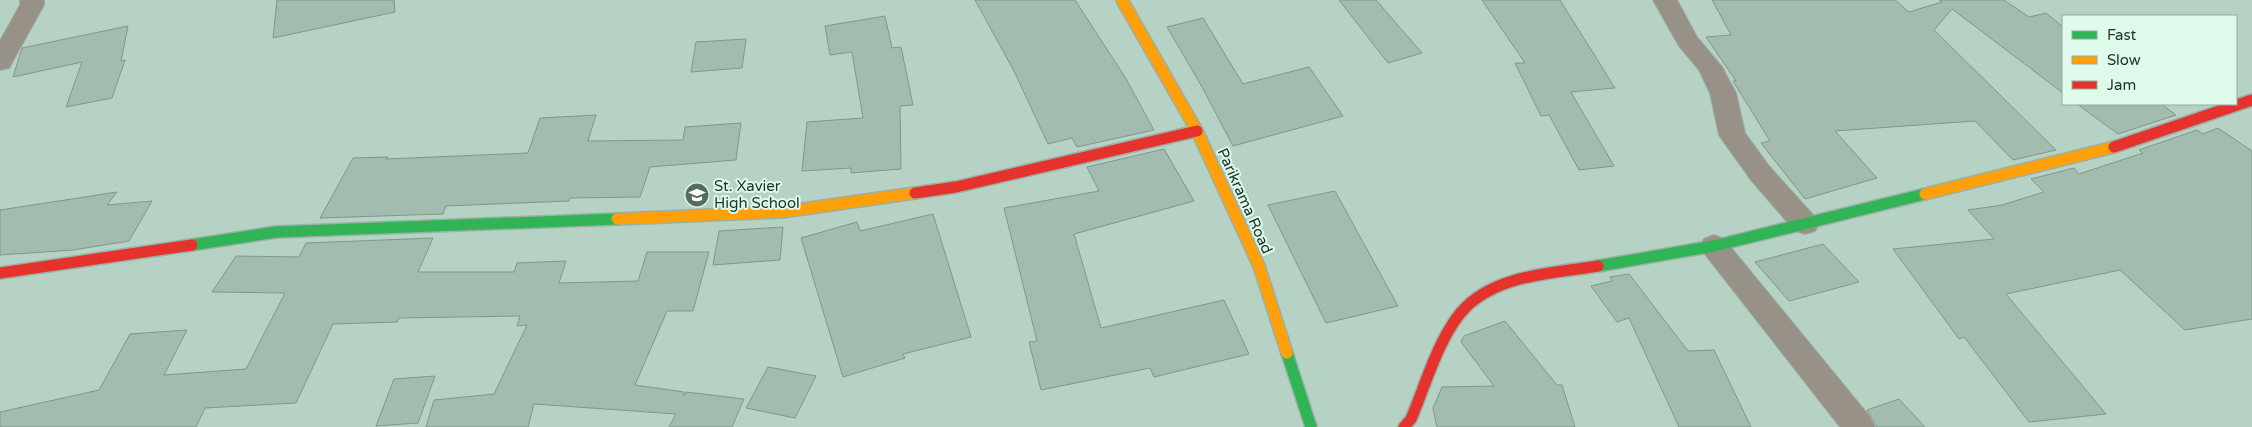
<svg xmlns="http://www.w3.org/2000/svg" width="2252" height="427" font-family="'Varela Round',sans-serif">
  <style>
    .building { fill: #a4bbaf; stroke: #81978c }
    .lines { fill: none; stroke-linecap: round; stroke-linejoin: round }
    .street-casing { stroke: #9ab0a5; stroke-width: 2 }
    .fast-casing { stroke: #9ab0a5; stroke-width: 14 }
    .slow-casing { stroke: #9ab0a5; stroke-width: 14 }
    .jam-casing { stroke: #9ab0a5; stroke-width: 14 }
    .street { fill: #979187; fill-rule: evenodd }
    .fast { stroke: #30b455; stroke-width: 11 }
    .slow { stroke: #ff9f0a; stroke-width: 11 }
    .jam { stroke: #e5322d; stroke-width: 11 }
    .labels { text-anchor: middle; stroke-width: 4; stroke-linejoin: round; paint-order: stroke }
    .poi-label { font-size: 15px; fill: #20362b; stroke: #dff9eb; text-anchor: start }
    .street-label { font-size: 15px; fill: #20362b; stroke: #dff9eb }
  </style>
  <rect width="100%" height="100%" fill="#b6d2c4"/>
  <!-- building -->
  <g class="building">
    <path d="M277,0H394L395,12L273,38Z"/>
    <path d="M975,0H1075L1125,77L1154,130L1077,147L1072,138L1048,144L1014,71Z"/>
    <path d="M1339,0H1376L1422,53L1388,63Z"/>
    <path d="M1482,0H1560L1615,88L1571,92L1614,166L1579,170L1549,115L1541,116L1515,63H1525Z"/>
    <path d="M1712,0H1895L1909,12L1942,2L1939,0H2004L2029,17L2046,13L2063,27V93L1952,9L1934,30L2056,150L2013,160L1975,121L1835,131L1877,178L1805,199L1761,143L1770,141L1733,81H1736L1706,37L1731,35Z"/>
    <path d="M885,16L892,48L901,47L913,105L900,106L901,169L851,173V168L802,171L807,122L863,118L852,52L830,55L825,26Z"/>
    <path d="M1203,18L1243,84L1309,67L1343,116L1233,146L1202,87L1167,27Z"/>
    <path d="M128,26L121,61L125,60L112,98L66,107L82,62L13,77L22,48Z"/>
    <path d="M746,39L742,68L691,72L696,42Z"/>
    <path d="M2077,104H2161L2176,115L2118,134Z"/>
    <path d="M596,115L588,141L683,140L685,127L741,123L736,160L650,167L640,197L570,198L569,201L446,206L443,214L320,218L353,158L388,157L386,159L528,153L540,118Z"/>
    <path d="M2218,128L2252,151V319L2185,330L2120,270L2006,294L2106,414L2029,422L1964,337L1959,339L1893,249L1994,239L1968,210L2002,205L2044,192L2031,179L2074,168L2079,174L2143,153L2139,150L2197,130L2203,134Z"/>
    <path d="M1164,149L1194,201L1074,234L1101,328L1224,300L1249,354L1154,377L1150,368L1041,390L1029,342L1037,341L1004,208L1099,191L1087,167Z"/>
    <path d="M1335,191L1398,306L1326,323L1268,205Z"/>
    <path d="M117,192L107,205L152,201L129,241L73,250L0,255V210Z"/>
    <path d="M933,214L971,337L903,354L905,358L843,377L801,238L857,222L860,231Z"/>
    <path d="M783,227L780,260L713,265L719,231Z"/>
    <path d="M433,238L418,272H514L517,263L566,261L559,283L638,281L647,252H709L693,311H667L635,385L684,392V396L686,392L744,399L732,427H669L676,414L534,404L528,427H426L434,400L494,394L527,325L517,326L520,316L399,318L397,322L333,324L296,403L205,408L196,427H0V412L99,390L130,334L187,330L164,375L246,369L285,293L212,292L236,256L299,257L306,243Z"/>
    <path d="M1823,244L1859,282L1789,301L1755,262Z"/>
    <path d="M1629,274L1688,351L1714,350L1751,427H1679L1629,318L1617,322L1591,286L1612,281L1610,277Z"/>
    <path d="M1505,321L1557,385H1562L1575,427H1437L1433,408L1442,387L1494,386L1461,342L1464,336Z"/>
    <path d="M768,367L816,376L795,418L746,408Z"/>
    <path d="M435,376L418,423L376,426L394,379Z"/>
    <path d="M1899,399L1925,427H1877L1867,410Z"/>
  </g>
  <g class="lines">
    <defs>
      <g id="street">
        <path d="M20,0H44V5L9,68L0,70V41L20,5Z"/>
        <path d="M1653,0H1677L1697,37L1722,67L1736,93L1745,133L1769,166L1815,217L1819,224L1815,231L1805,234L1795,231L1751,180L1723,141L1719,135L1710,93L1699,70L1679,46Z"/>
        <path d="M1714,235L1724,239L1870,417L1875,427H1840L1704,253L1700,246L1704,239Z"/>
      </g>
      <g id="fast">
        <path d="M192,245L276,232L617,219"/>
        <path d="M1598,266L1714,246L1925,194"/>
        <path d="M1287,353L1311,427"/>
      </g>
      <g id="slow">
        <path d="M1122,0L1197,131L1259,266L1287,353"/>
        <path d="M1925,194L2114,147"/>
        <path d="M617,219L782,212L915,193"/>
      </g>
      <g id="jam">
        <path d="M2114,147L2252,100"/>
        <path d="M915,193L956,187L1197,131"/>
        <path d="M0,273L192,245"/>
        <path d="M1404,427L1411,419C1426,384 1440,332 1467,306C1501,274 1555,273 1598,266"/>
      </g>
    </defs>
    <!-- street casing -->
    <use href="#street" class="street-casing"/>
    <!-- fast casing -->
    <use href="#fast" class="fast-casing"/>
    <!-- slow casing -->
    <use href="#slow" class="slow-casing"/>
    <!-- jam casing -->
    <use href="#jam" class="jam-casing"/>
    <!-- street -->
    <use href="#street" class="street"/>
    <!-- fast -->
    <use href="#fast" class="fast"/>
    <!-- slow -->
    <use href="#slow" class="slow"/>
    <!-- jam -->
    <use href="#jam" class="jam"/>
  </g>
  <!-- icons -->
  <defs>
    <symbol id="school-disc" viewBox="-11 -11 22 22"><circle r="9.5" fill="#546d61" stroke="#dff9eb"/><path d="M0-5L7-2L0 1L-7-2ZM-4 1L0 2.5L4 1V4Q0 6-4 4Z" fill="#fff"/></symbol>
  </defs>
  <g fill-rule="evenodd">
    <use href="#school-disc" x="683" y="181" width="28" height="28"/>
  </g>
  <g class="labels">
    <!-- poi labels -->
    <g class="poi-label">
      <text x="714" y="191">St. Xavier<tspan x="714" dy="17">High School</tspan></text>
    </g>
    <!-- street labels -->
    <g class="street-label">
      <text transform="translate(1245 201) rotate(66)" y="5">Parikrama Road</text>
    </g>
  </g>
  <!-- legend -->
  <rect x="2062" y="15" width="175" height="90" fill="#dff9eb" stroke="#93ab9e"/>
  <rect x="2072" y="31" width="25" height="8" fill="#30b455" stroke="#93ab9e"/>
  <text x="2107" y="40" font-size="15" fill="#20362b">Fast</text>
  <rect x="2072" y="56" width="25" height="8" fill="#ff9f0a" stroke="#93ab9e"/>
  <text x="2107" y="65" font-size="15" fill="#20362b">Slow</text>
  <rect x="2072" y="81" width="25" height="8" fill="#e5322d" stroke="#93ab9e"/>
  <text x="2107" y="90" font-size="15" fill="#20362b">Jam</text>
</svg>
